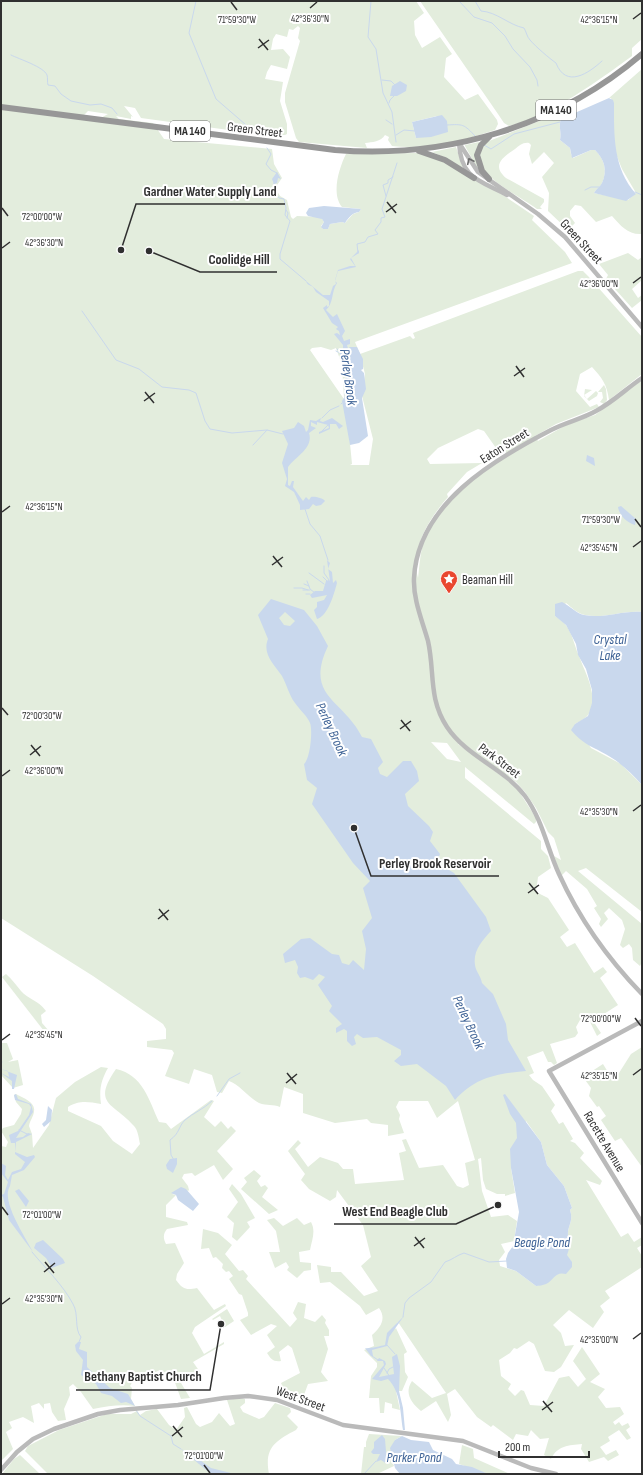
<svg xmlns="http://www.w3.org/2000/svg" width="643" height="1475" font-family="'Sofia Sans Condensed',sans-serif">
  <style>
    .green { fill: #e3eddd; fill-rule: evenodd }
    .water { fill: #c9d8ed; fill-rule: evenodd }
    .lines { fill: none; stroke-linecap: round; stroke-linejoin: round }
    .stream { stroke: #c9d8ed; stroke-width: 1 }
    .secondary { stroke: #bababa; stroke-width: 4.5 }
    .highway { stroke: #979797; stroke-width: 6 }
    .oneway { stroke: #6e6e6e }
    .ticks { fill: none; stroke: #303030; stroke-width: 1.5 }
    .labels { text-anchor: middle; stroke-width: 4; stroke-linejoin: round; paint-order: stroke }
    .shield { fill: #fff; stroke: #6e6e6e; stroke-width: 1 }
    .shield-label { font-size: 12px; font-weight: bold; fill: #303030 }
    .street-label { font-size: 13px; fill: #303030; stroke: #fff }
    .poi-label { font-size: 13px; fill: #303030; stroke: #fff; text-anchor: start }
    .water-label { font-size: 14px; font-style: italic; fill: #3b6094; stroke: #fff }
    .ticks-label { font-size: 10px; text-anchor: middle; fill: #303030; stroke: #fff; stroke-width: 4; stroke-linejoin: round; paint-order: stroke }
    .leader { fill: none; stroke: #303030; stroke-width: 1.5 }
    .callout-dot { fill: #303030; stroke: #fff; stroke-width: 1.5 }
    .callout-label { font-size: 14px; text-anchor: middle; font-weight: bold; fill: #303030; stroke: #fff; stroke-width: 4; stroke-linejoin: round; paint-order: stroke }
  </style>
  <rect width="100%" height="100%" fill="#fff"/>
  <!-- green -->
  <g class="green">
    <path d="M1,1H416L424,13L414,21L415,35L422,48L440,37L452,54L446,58L444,77L465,100L478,94L497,120L498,124L495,130C463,141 425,150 392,146L388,140L389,137L385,135C381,142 372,142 365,143L367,148L299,142L296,138L285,102V93L300,41L298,38L300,28L298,26L293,30L289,29L287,37L276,34L273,39L271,50L283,49L290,57L287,69L271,65L267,72L265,79L283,82L280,101L287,124V134L285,135H265L141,118L135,108L124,106L133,117L131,116V119L116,116L119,119L153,123L164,139L272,149L274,164L282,178L275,188L280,196L287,200L291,217L293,219L297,216L321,217L324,222L321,226L323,229H328L330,224L342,222L345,223L353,214L359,212L361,209L342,207C331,194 339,168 346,154L417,153L436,157L503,195L534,216L532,220L565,252L572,263L355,342L360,354L410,336L413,339L415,338L413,333L578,271H583L588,276L642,337V374L609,400C607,384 602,378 592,367L580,374L576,391L590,407L597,404L599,407L556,424L535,436L538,441L568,424L595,415L642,380V612C623,610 604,619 585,615C578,614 571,607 566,603L555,616C559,619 562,621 565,624C573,634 574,645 579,656C585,673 600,697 588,715C585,719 579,722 575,724L591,748L621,764L642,785V912L586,868L578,871L642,924V962L640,966L633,960L632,948L629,944L623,948L620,945L625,929L622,920L609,908L604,913L608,919L601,927L599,924L601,919L594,908L597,906L587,889L566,871L561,876L554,856L561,860L554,838L548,832L536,808L525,792L516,782L464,744H458L508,781L518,790L536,818V822L534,824L465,767V778L541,841V849L548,856L551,868L538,877L536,892L548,898L569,930L560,937L567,947L575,943L594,973L603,967L607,972L600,978L618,1005L593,1021L601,1033L597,1036L589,1020H580L576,1027L578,1033L575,1037L550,1044L557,1063L554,1065L551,1062H548L543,1051L527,1057L534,1073L529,1075L533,1080L542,1086L555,1105L551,1111L559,1124L563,1122L573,1139L570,1141L575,1143L584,1153L580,1158L602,1181L600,1185L586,1180L621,1237L628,1233L634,1242L642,1237V1245L637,1248L642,1256V1267L605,1291L610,1298L600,1306L604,1312L593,1328L569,1310L553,1325L561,1333L565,1346L574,1345L561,1367L554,1372L545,1371L534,1344L529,1341L517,1349L514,1348L510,1353L499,1360L501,1376L511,1384L508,1389L515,1396L521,1390L524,1391L530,1405L544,1406L559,1378L569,1376L578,1387L586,1379L573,1361L582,1347L600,1374L590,1382L605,1389L598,1397L606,1408L620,1407L624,1414L613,1422L615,1425L619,1422L622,1426L628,1423L630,1427L626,1430L631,1438L627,1440L619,1430L608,1437L610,1441L600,1447L606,1455L616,1450L619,1455L608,1461L604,1457L589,1462L581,1449L582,1444C569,1445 557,1446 551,1459L544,1455L549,1438L540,1439L531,1430L528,1436L516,1434L513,1440L493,1425L491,1427L477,1417L455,1389L447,1394L451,1415L448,1422L436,1401L421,1411C411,1403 404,1393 412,1381L432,1398L446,1393L398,1322L394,1328L395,1329L396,1328L407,1352L404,1354L405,1372L408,1377L402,1391H396L400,1410L392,1408V1404L385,1402L384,1413H380L379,1398H369L371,1376L377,1367V1363L364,1350L374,1346L372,1335C380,1328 387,1319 379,1308L366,1315L360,1306L330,1282L320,1283L317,1265L331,1267V1272H341L364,1296L378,1291L361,1266L371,1257L363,1225L337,1190L336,1197L330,1201L309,1189L301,1180L305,1174L288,1151L298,1140L301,1143L295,1149L308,1167L320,1157L338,1163L343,1169H353L355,1184L404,1180L399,1153L406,1151L402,1140L406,1139L419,1168L443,1165L457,1186L463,1188L469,1185L465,1163L475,1160L458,1101L437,1118L428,1101H399L396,1107L400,1115L399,1119L404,1133L388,1136V1125L371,1123L367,1119L335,1123L303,1113V1094L284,1087L280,1107C273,1104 267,1106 259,1103C249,1098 239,1084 229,1081L222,1093L217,1092L212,1075L194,1069L189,1084L165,1076L174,1053L172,1050L147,1047V1041L166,1039V1029L163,1024L93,976L1,918ZM88,111L108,114L97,120L82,117ZM437,116L416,138L412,122ZM321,347L331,350L336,348L342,365L344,398L352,395L348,354L343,348L353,355H360L365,374L362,396L373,439L369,465H350L352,464L346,402L310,350L312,348ZM478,429L484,431L496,448L501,446L508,456C479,472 443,503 427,533C420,548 420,563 418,578C410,548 429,519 448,497L447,494L467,472L482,463L430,464L427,459L438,448ZM431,742L447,743L461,762L447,759ZM526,1121L541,1142L547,1165L564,1186L572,1208L570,1210C574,1222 567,1226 568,1236C570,1243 570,1248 566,1255L571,1261L546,1283L536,1286L516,1271L500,1266L499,1260L505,1252L501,1244L514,1241L517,1221L508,1215L491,1217L482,1191L478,1159L481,1158L483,1180L486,1189L497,1194H505V1196L515,1193L511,1168Z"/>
    <path d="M420,1H642V39L632,48V56C598,81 550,116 509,126L504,123L498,114Z"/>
    <path d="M642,69V234C628,235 621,226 612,216L596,222L581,206L575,205L570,211V216L575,223L568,230L548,211L549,193L542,177L554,163L544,152L532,164L529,154L531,145L529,143C523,142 519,146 515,149C503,157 491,165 506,178L544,199V202L540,207L542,209H537C522,197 481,179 479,158C479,154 482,147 484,143L557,114L561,119C558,127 562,132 560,140L570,148L571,154L573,158L591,150H595C604,159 608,170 602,183C601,187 596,189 594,193L628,200L636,193L622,169L616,154L613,133L614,108L611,98H609Z"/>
    <path d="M479,142L480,143L479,171L465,146V145Z"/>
    <path d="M456,147L463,168L444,157L432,152Z"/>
    <path d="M628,253L638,260L642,257V280L632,289L638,298L642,295V300L632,308L606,279L608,275L599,264Z"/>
    <path d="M604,385L606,389L607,400L604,404L600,402L603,398L602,392H598Z"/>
    <path d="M585,389L592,390L584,395L587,399L596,391L598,393L597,396L589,401L584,396Z"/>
    <path d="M6,974C12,979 16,985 21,991C28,999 38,1000 46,1011L41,1015L42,1023L55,1038L51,1040L2,977Z"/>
    <path d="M1,1043H7L13,1059L8,1062L18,1060L23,1085L13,1088L1,1075Z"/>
    <path d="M642,1047V1167L621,1138L615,1141L601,1120L606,1116L599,1106L597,1107L589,1096L591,1088L583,1077L603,1064L611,1077L619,1073L631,1054Z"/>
    <path d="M101,1067L108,1068C101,1080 99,1090 101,1104C88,1102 80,1100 68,1107V1111L101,1126L113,1141L132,1154L140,1144C139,1139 138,1130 134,1126C114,1103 91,1105 116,1069C143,1075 149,1100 159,1122L166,1123L171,1129L211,1100L214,1101L204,1117L215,1127L221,1121L228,1129L231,1126L236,1131L217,1151L233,1169L223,1180L214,1165L195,1176L192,1173L184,1174L182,1178L188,1186L189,1190L188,1191L185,1189L172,1194L176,1195L166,1205V1217L187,1222L188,1225L167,1229C163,1234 163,1238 166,1244L175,1243L184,1263L177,1274L176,1280C183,1290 187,1290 197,1288L214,1310L225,1304L226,1306L195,1327L192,1333L204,1354L224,1342V1344L193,1362L200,1372L184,1373L178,1378L190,1398L181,1399L173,1377L160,1370L147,1376L135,1377L130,1386L132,1388L131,1399L135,1406C121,1404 108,1406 93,1409L81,1392L73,1384L69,1387L70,1395L64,1409L66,1420L58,1421L52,1412L50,1403L44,1404V1409L39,1403L31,1406L34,1423L23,1417L9,1422L12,1428L6,1432L13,1449L1,1461V1146L6,1147L8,1142L1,1131L3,1128L14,1125L21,1114L22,1109L16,1102L14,1095L16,1094C21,1097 36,1102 34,1111C34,1116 30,1120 29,1126L32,1134L33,1148L49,1125L56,1098L75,1082Z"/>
    <path d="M254,1170L261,1176L257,1181L261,1187L265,1185L268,1188L262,1197L278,1210L269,1214L241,1189L247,1182L244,1178Z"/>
    <path d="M232,1184L241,1194L255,1218L247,1222L250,1227L237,1241L232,1237L234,1223L227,1217L238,1202L229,1189Z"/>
    <path d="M274,1218L283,1226L297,1218L304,1225L311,1222C316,1231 312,1240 310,1250L299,1252L300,1262L311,1263V1270L304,1271L297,1278L287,1270L289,1267L286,1262L275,1268L269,1252H280L276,1231L267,1220Z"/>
    <path d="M203,1229L218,1233L232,1245L225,1254L239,1271L243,1270L248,1276L246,1279L290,1327L297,1319L293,1313L298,1302L306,1304L304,1318L315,1322L322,1315L326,1320L325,1323L329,1330V1336H324L328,1349L321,1372L328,1381L308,1384L301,1403L285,1392L281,1383L300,1373L292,1348L288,1345L279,1352L281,1361C273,1362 271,1359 267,1353L275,1347L267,1335L277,1326L271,1324L251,1335L240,1320L248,1316V1313L242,1295L239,1294L229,1279L233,1276L229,1271L226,1272L222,1268L223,1264L216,1257L213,1258L209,1248L201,1249Z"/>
    <path d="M227,1309L234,1321L225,1327L220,1316L213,1320L212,1319Z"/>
    <path d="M240,1398L245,1399V1403L240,1407L243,1412L259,1419L264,1417L275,1403L290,1408L291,1412L287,1416L298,1427L296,1430C275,1441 264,1448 269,1474H48L25,1451L28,1446L59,1430L107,1414H131L137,1411L140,1415L146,1411L157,1409L169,1425L176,1430L185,1417L184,1408L187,1407L196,1424L200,1427L212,1422L219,1413L230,1426L235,1424L227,1400Z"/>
    <path d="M369,1434L402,1436L395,1440L392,1461L394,1466L377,1474H361L364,1447H366V1442Z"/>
    <path d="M462,1445L473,1449L474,1458L510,1474H488L459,1464Z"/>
    <path d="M20,1455L40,1474H2L14,1459Z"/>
  </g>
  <!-- water -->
  <g class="water">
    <path d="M400,81L407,85L406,91L397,96H390L392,86Z"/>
    <path d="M609,98L613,100L614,103C614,136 613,168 636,194L626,201L594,193C596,189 600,187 602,183C608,170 604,159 595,150H591L572,158L570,148L560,140C562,132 558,127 561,119Z"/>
    <path d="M442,115L447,121L448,132L431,137L416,138L412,122Z"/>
    <path d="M277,172L281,179L278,178L277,183L274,184L272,179Z"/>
    <path d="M324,206L361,209L359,212C352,213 349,217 345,223L342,222L330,224L328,229H323L321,227L324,222L322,219L308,216L306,213L309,208Z"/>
    <path d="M359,250V253L351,258L356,267L338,271L335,281L337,283C331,292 334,303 326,310L333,317L337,314L345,331L342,336L344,341L350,339V344L347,345L349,352H352L349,347H357L363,359V369L361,370L364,373L366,389L362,398L368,436L359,443L350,445L342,401L345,396L344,391L347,384L344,381L348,375H345L344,370L348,366L345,360L347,358L345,354L340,355V348L343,350V345L334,334L337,333L340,335L339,331L336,329L338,327L332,323L323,308L327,305V307L329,306V301L316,292L313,287C310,285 307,285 306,281L323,295H330L333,286L336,284L335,280L338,270L350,266H355L350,259Z"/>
    <path d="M321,418L320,421L323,422L332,418L343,426L339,429L336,424H330V429L319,434V432L329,428L328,425L317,422V425L311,422V426L316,428L309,433C314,448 295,457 288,467V485L290,486L292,481H294L293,487L303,501L306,497L309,500L311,497C314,496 323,498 325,501L321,505L316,506L313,504L309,509L300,510V505L294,492L285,486L287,479L282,463L288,444L282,431L294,428L298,422L304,426L306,432L308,430L310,420L316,421Z"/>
    <path d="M587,455L594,458L595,466L586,461Z"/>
    <path d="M621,506L636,519L635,525C627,523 619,515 618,507Z"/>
    <path d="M327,560L330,563L328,569L332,572L333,583L336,580L337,583C334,594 328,616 317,619L314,610L317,607V602L324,600L327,595L312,598L310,595L315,591H323L326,581L329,580L330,581Z"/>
    <path d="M271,599L304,610L317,626L328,646C304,697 343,699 362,737L371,739L383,762L378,768L380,774L387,777L403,761H411L417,771L419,781L405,794L408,806L429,826L433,832L430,841L440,854L438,859L444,867L454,873L486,917L491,931C481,942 471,953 476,969C478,974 481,977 482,983L493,994L506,1024L508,1040L526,1071C496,1074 476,1077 455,1100L446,1086L417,1064L401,1066L394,1061L401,1055V1050L377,1037L363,1038L357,1034L354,1037L356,1044L352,1046L347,1041V1031L344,1029L336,1033V1028L342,1024L329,1011L332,1006L318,985L325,977L319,974L313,980L305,977L300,978L297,973L298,967L295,960L285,963L283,954L301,939L310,938L332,954L339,955L342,963L349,965L353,960L364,970L366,949L362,931L372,918L363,888L370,881L353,863L312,804L317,788L307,780L304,764C310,759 313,731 310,723C308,717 299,709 295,703C289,695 287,685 282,676C274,664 262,654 268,639L258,615ZM285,612L295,621L290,626L284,625L279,618Z"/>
    <path d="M562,602C569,605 577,614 584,615C604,619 623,610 642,612V785C633,775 623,765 612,758C595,747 584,746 571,730L575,724L588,716L592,703V690L586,669L578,655L576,644L566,625L555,616V604Z"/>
    <path d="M1,1069L17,1075L14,1089H12V1081L1,1073L9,1077L8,1071Z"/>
    <path d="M16,1094L18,1099L31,1104L33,1112L16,1138L23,1137L28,1133L32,1134L16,1142L15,1152L27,1157L34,1155L35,1157L24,1170L12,1175L10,1186C0,1200 26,1238 33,1252L9,1220L3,1197L1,1195L4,1194L8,1182L1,1173V1163L6,1166L5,1175L8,1180L12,1172L21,1169L25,1162L15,1154V1143H11L9,1135L18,1131L29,1115L31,1107L29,1104L15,1100L14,1095Z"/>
    <path d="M505,1094L541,1142L547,1165L564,1186L572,1208L570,1210C574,1222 567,1226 568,1236C570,1243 570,1248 567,1255L572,1262V1267L566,1274C555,1271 554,1280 546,1284C543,1285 539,1286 536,1286L516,1271L507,1268L506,1259L508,1253L513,1246L519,1212L511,1168L510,1149L517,1138L516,1123L510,1114L503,1095Z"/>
    <path d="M48,1106L52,1110L51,1121L44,1127L42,1124L46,1120Z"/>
    <path d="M177,1158V1164L173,1173L167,1169L166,1165L170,1159Z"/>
    <path d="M181,1187L186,1189L199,1204L193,1211L178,1200L176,1195L171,1193Z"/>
    <path d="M19,1189L29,1201L26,1207L15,1191Z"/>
    <path d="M43,1240L63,1259L65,1263L49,1269L51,1266L46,1258L34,1248L36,1243Z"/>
    <path d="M404,1316L389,1337L387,1346L372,1350L373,1356H371L365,1348C369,1349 380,1346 385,1345L387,1333Z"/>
    <path d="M78,1342H81L79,1349L87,1352V1367L89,1369L110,1388L128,1394L135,1406L126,1402L121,1403L112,1396L101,1393L96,1384L81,1375L83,1360L76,1351L75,1345Z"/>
    <path d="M397,1354L400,1366L399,1391L403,1408L405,1430H403C400,1412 401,1392 388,1379L381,1381L372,1379L384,1365L383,1361H377L379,1358L385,1361L386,1364L379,1377L394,1374L392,1357Z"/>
    <path d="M382,1435L385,1439L387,1464L381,1460L376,1462L380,1454H373L371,1452L374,1448V1442Z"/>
    <path d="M402,1436L411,1440L429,1442L433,1450L452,1459L456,1464L472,1467L488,1474H400L395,1468L390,1448L395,1440Z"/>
    <path d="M181,1449L190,1453L211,1468L235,1474H211Z"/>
  </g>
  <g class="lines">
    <!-- stream -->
    <g class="stream">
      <path d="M196,1L189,33L216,99L253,131L266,134"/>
      <path d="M371,1L368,37L376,49L383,93L392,112L396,142"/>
      <path d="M459,1L474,17L492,23L505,36L513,49L530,67L537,80L538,86"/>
      <path d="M475,1L481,11C497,12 509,25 524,28C526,31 527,37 530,40C536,47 549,58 556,63C566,89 589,73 602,61"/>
      <path d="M11,55C19,59 44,67 47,75C48,78 47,82 48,85L55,86L61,94L71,101L90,105L101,104L112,108L117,114"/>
      <path d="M382,80L391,81L395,85"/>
      <path d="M389,103L390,100L395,95"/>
      <path d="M386,120L392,124"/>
      <path d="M447,125C463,124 464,124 475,136"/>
      <path d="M396,135L404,130L415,131"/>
      <path d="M484,145L491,149L514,134L560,122"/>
      <path d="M267,148L271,154L266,164L271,170L277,173"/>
      <path d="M274,183L273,192H275L279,198L284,199L286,208L285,215L290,221L280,254V259L306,281"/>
      <path d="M585,190L591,187H599"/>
      <path d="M635,192L642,195"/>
      <path d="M386,196L383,185L388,183V180L393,177"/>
      <path d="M286,210L288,213L287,218"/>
      <path d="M358,253L357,244L365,242L368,237L378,234L375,230L381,222V218L385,217L382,209L397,163"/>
      <path d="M82,311L116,360L139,369L162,387L189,390L196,393L205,421L210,429L232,433L267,430"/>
      <path d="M337,349L341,352"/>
      <path d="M336,351L340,353"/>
      <path d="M349,351L351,350"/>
      <path d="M343,361L346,368"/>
      <path d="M341,404L342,403"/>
      <path d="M322,418L330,410L339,406"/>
      <path d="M322,431L328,425"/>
      <path d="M253,445L267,430L283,434"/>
      <path d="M305,509L310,524L320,536L328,560"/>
      <path d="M324,566V573L329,580"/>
      <path d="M309,573L324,584"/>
      <path d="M323,577L327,581"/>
      <path d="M307,581L310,589L315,593"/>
      <path d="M304,584L309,586"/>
      <path d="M294,588H302L308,590"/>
      <path d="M303,590H310"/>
      <path d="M306,594H310"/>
      <path d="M1,1062H2"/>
      <path d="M217,1096L229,1079L240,1073"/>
      <path d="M19,1130L27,1134"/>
      <path d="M174,1160L171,1155L170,1140C180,1133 178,1127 185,1120C193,1113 204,1109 212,1101"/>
      <path d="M32,1252C46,1269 63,1285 73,1304C79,1314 74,1329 81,1337L79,1342"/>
      <path d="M403,1317L405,1303L409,1298L431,1282L445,1262C452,1260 457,1255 464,1253L489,1262L507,1261"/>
      <path d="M387,1345L395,1354"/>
      <path d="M372,1356L378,1360"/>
      <path d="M384,1368L390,1377"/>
      <path d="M387,1373L389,1369L393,1367"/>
      <path d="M136,1410L140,1416L171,1436L173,1444L181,1449"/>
      <path d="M364,1474L376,1461"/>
    </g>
    <!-- secondary -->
    <g class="secondary">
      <path d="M459,143L478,172L538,214L565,237L642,327"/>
      <path d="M459,143C461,179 479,180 507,195"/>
      <path d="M642,378C627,388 613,402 596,411C582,419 566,422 551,430C493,460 418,504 414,578C413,599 422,620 428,641C435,672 428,698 447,727C467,757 504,768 525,796C543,821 547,848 559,874C579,918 609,960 642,994"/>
      <path d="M642,1021L549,1071L642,1223"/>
      <path d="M1,1470L17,1452L33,1439L54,1429L98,1414L120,1410L178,1405L224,1398L248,1396L277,1400L343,1425L463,1441L531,1468L556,1474"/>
    </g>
    <!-- highway -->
    <g class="highway">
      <path d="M1,107L335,150C446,159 557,127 642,54"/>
      <path d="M419,151L445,160L474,178"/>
      <path d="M489,179L482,171L477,155L481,145L489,137"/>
    </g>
  </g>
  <!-- one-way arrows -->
  <defs><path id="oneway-chevron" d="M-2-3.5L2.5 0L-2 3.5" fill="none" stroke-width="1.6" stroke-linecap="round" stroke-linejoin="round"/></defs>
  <use class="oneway" href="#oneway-chevron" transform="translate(470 161) rotate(-116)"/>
  <!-- ticks -->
  <path class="ticks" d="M231,2L237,10M310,8L317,2M633,19L641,13M259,39L268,50M258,48L269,40M387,202L396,213M2,208L8,216M386,212L397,204M2,248L10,242M633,283L641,277M516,366L524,377M514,376L525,368M145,392L154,403M144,401L155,393M2,512L10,506M635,519L641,527M633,547L641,541M273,556L282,567M272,565L283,557M2,708L8,715M401,720L410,731M400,729L411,721M31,745L40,756M30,755L41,746M2,776L10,770M633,811L641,805M529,883L538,894M528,893L539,885M159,909L168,920M158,919L169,910M635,1018L641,1026M2,1040L10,1034M287,1073L296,1084M633,1075L641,1069M286,1083L297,1074M2,1207L8,1215M415,1237L424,1248M414,1246L425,1238M45,1262L54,1273M44,1272L55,1263M2,1304L10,1298M633,1339L641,1333M543,1401L552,1412M542,1410L553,1402M173,1426L182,1437M172,1436L183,1427M204,1465L210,1473"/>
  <!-- icons -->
  <defs>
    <symbol id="sight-pin" viewBox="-11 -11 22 30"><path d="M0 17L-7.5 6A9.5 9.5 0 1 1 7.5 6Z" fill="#e9462f" stroke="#fff"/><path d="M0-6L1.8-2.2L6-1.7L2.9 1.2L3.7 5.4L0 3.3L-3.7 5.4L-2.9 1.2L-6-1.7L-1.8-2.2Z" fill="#fff"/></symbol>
  </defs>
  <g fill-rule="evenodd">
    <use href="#sight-pin" x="439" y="569" width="20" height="27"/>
  </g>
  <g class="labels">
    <!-- shield labels -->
    <g class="shield">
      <rect x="536" y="100" width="40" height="20" rx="3"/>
      <rect x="170" y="121" width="40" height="20" rx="3"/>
    </g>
    <g class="shield-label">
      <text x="556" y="114">MA 140</text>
      <text x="190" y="135">MA 140</text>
    </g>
    <!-- street labels -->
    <g class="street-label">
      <text transform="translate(255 129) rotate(7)" y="5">Green Street</text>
      <text transform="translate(582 241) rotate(47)" y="5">Green Street</text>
      <text transform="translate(504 445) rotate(-32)" y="5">Eaton Street</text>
      <text transform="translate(500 760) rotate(37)" y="5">Park Street</text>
      <text transform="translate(605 1141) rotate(59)" y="5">Racette Avenue</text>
      <text transform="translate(301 1398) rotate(20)" y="5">West Street</text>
    </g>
    <!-- poi labels -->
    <g class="poi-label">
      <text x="462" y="584">Beaman Hill</text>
    </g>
    <!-- water labels -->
    <g class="water-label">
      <text transform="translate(349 377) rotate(82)" y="5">Perley Brook</text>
      <text x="610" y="644">Crystal<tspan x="610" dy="16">Lake</tspan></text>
      <text transform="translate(332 729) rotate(65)" y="5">Perley Brook</text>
      <text transform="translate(469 1022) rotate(65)" y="5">Perley Brook</text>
      <text x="542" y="1247">Beagle Pond</text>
      <text x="414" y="1462">Parker Pond</text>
    </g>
  </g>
  <g class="ticks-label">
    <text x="310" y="22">42°36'30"N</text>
    <text x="599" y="23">42°36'15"N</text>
    <text x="237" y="23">71°59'30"W</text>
    <text x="42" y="220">72°00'00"W</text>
    <text x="44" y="246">42°36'30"N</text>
    <text x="599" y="287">42°36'00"N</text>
    <text x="44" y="510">42°36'15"N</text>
    <text x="601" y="523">71°59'30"W</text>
    <text x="599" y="551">42°35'45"N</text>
    <text x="42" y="719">72°00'30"W</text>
    <text x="44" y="774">42°36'00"N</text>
    <text x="599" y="815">42°35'30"N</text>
    <text x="601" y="1022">72°00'00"W</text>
    <text x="44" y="1038">42°35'45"N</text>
    <text x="599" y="1079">42°35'15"N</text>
    <text x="42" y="1218">72°01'00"W</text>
    <text x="44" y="1302">42°35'30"N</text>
    <text x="599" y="1343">42°35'00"N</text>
    <text x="204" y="1459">72°01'00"W</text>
  </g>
  <!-- callouts -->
  <path class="leader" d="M121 250L136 204H285M149 251L200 272H277M354 828L371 876H499M498 1205L456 1224H334M221 1324L210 1390H76"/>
  <g class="callout-dot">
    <circle cx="121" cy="250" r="4"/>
    <circle cx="149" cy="251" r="4"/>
    <circle cx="354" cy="828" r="4"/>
    <circle cx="498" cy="1205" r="4"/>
    <circle cx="221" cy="1324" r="4"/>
  </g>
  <g class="callout-label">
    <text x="210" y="196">Gardner Water Supply Land</text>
    <text x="239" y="264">Coolidge Hill</text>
    <text x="435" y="868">Perley Brook Reservoir</text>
    <text x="395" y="1216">West End Beagle Club</text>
    <text x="143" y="1381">Bethany Baptist Church</text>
  </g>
  <!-- border -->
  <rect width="643" height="1475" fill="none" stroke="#303030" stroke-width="4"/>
  <!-- scale -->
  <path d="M499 1451v6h90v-6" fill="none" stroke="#303030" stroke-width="2"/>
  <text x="505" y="1451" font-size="12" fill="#303030" stroke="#ffffff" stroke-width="3" paint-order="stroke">200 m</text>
</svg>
